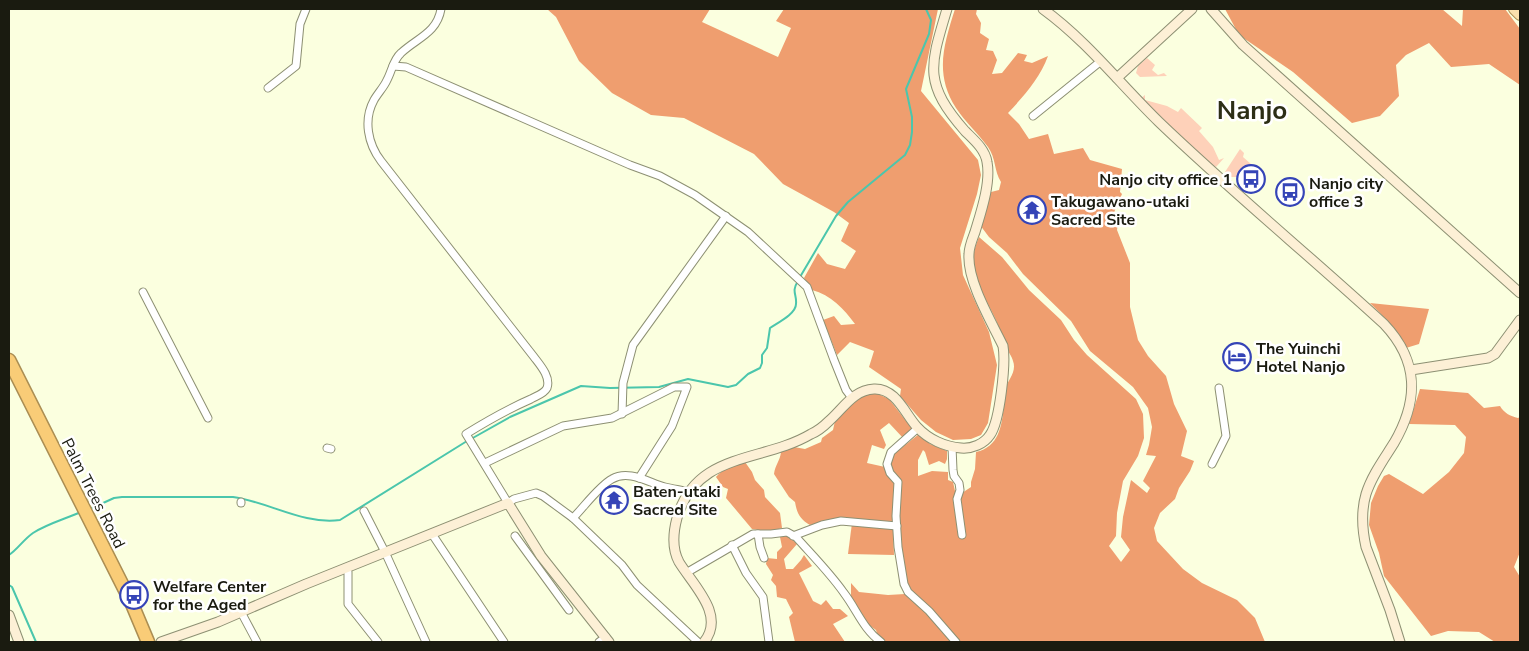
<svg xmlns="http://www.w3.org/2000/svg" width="1529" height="651" font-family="'Nunito Sans',sans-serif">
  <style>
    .green { fill: #fed1b9 }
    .forest { fill: #ef9e6f }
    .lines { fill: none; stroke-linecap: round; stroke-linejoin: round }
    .stream { stroke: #4bc6ac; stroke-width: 2 }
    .street-casing { stroke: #8d9073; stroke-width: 9 }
    .secondary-casing { stroke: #8d9073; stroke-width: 11 }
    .primary-casing { stroke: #ab8e53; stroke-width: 12 }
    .highway-casing { stroke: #ab8e53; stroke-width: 15 }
    .street { stroke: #fff; stroke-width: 7 }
    .secondary { stroke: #fdf0d6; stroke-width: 9 }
    .primary { stroke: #fbe0ad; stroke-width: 10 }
    .highway { stroke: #f9cc77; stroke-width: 12 }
    .labels { text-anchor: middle; stroke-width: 5; stroke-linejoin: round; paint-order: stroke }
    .poi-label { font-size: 16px; font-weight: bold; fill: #1a1b10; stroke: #fff; text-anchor: start }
    .street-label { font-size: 16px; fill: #1a1b10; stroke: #fff }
    .town-label { font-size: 26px; font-weight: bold; fill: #2c2e15; stroke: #fff }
  </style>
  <rect width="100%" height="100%" fill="#fbffdf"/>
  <!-- green -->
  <g class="green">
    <path d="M1147,58L1155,65L1152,70L1158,75L1164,73L1167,76L1140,77L1136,73L1138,66Z"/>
    <path d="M1145,95V100L1167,106L1178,112L1181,108L1202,128L1199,131L1213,147L1219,160L1224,158L1216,167L1209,163L1140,99Z"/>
    <path d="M1240,149L1244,153L1243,157L1251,164L1253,172L1249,177H1231L1225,172Z"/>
  </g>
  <!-- forest -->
  <g class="forest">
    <path d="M547,9H710L702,22L778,57L791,28L776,21L784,9H938L921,91L978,160L981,175L977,194L960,248L963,275L989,332L997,365L988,423L981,435L971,439L953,440L936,432L921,420L900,396L901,389L869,367L874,351L850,342L837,355L823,320L834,316L841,325L855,324C844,309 831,295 812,290L804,278L818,253L827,264L845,269L856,251L841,241L849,223L834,212L783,184L754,154L684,118L651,115L612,93L579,61L556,17Z"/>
    <path d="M955,9H977L976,14L981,23L980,33L989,39L986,50L993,51L997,60L992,74L1002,73L1018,53L1027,55L1024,61L1032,63L1048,56C1040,78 1024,96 1008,113L1019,124L1029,139L1048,134L1054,154L1083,148L1090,160L1122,169L1120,192L1122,194L1112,217L1118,223L1117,230L1130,263V307L1138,340L1148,356L1166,376L1174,404L1187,431L1181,456L1194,461L1190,471L1179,488L1175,499L1160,513L1154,528L1157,541L1183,569L1202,583L1237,600L1255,618L1265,642H959L952,632L930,609L910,592L906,584L901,548L899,518L901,492L900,481L889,464L894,454L919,434L930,444L947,451V459L945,464L939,461L929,465L925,452L923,450L918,460V476L932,471L948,472V480L953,482L955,491L962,493L971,487V482L975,469L976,452C999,447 1002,426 1004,404C1004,400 1004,394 1005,389C1008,380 1017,372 1013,361C1012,356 1008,352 1006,347C1002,336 998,323 992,312C978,284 965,269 979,237L1002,257L1029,290L1061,320L1074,340L1087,355L1136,399L1143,414L1144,438L1138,456L1123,481L1117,513L1116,536L1109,546L1121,562L1130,550L1121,537L1123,517L1131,480L1147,493L1150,488L1143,481L1156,456L1146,455L1149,445L1152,427L1148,408L1133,387L1090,351L1071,321L1023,274L1007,253L989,237L980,225L991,192L999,190L1001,182C994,171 996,158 988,147C978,133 965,122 956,108C934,74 944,44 955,9Z"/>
    <path d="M1225,9H1442L1462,26L1463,9H1505L1520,29V85L1489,64L1451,67L1429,43L1406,55L1396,65L1399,96L1380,116L1352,123L1293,72L1239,35Z"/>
    <path d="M1370,303L1429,309L1419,344L1406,348C1398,330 1384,317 1370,303Z"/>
    <path d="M1420,389L1468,393L1484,408L1500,406C1504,413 1510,416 1518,418L1520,417V552L1514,567L1520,577V642H1495L1479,632L1448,631L1431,636L1384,576L1379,553L1369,525L1371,503L1378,486L1384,476L1389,474L1423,494L1449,472L1464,453L1466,437L1455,425L1409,424Z"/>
    <path d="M876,393L889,399L913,430L904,439L889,423L880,430L886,445L884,449L872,445L867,463L885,467L895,482L894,523C864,519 840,518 810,525C800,519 797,514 795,502L789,497L774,474C775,465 780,461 781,452L794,447L805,449L821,442L822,438L833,430L835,421L857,399L865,394Z"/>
    <path d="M745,462L752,472L755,480L764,490L765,497L780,513L782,528C771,532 762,531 752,529L726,498L728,489L723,487L716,477C722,469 735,466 745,462Z"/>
    <path d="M852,523L893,528L894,555L848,554Z"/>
    <path d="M786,534L797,544L784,559L786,569H793L801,560L804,555L812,566L799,573L813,601L821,605L826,600L833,609H840L848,616L833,624L845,642H795L789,617L793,613L786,599L777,597L776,586L771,580L773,575L766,564L767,558L777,559V552L782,547L780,537Z"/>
    <path d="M851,583L859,592L888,595L905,594L928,612L954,642H885L878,637L876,630L862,620L851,600Z"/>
  </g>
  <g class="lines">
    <!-- stream -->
    <g class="stream">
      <path d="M800,277L836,216L848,202L905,155L910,145L912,132V117L906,89L929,34L931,20L926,9"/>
      <path d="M471,439L510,417L581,386L610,388L659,387L688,379L728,387L736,385L748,374L760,368L762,363V355L767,348L770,328C777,323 796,314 796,304C797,294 791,292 798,281"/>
      <path d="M90,509L114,498L122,497H233C269,502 303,525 340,520L467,441"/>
      <path d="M9,555C18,549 23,540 33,533C47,524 65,519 81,512"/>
      <path d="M9,585L12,587L36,642"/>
    </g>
    <defs>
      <g id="street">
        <path d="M441,9C437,33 417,38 401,53C393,60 392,71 387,80C384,87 378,93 374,100C363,120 368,144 381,161L534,357C540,365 551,377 547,388C544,394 536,396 531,399C508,409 487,421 466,434L508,503L514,499L536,493L543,496L573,518L622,565L637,585L698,642"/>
        <path d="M393,66L406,67L630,165L660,176L695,195L748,232L807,287L834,360L846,390L852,398"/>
        <path d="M268,88L296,66L300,24L306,9"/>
        <path d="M1033,116L1101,61"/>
        <path d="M143,292L208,418"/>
        <path d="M622,414L623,383L633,345L726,216"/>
        <path d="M918,428L891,452L887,464L890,473L898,482L896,516L898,547L904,584L908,592L929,611L956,642"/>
        <path d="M952,447L953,470L954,476L959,483L960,490L957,499L962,535"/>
        <path d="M327,448L331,449"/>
        <path d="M485,463L563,426L612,418L674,387H687L672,426L639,478"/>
        <path d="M1212,464L1226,436L1219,388"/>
        <path d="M241,503V502"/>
        <path d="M364,511L385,552L426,642"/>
        <path d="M573,518C584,507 599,486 612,479C629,469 649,483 665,487C673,489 681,490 689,492"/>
        <path d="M432,534L504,642"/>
        <path d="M758,534L760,547L764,558"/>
        <path d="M515,536L569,610"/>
        <path d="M793,536L822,525L841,521L897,526"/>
        <path d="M732,545L746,573L763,597L769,642"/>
        <path d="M346,568L348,572V604L378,642"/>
        <path d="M686,573L753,534H771L787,532L796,537C812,555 830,573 844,593C857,610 863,629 881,642"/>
        <path d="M241,612L257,642"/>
        <path d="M599,642L606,637"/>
      </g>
      <g id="secondary">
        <path d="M1043,9C1087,41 1120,84 1159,122C1232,192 1310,256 1384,324C1419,361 1419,400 1394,443C1384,459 1372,475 1366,494C1361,511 1362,529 1366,547L1390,610L1400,642"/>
        <path d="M1211,9L1243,45L1520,293"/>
        <path d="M1117,78L1192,9"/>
        <path d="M1411,370L1488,358L1495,354L1520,320"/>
        <path d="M9,615L19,642"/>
        <path d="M161,642L218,622L306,584L508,503L541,556L609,642"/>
        <path d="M704,642C726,615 693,585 679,562C672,549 673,533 677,518C696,451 762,463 811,434C818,431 824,426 829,421C843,409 853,390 874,389C896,388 905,414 917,427C928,439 945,447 961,448C972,449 984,444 990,435C1000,421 1006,363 1003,346C991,321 967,281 969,254C969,247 972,240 975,232C981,212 991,183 987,162C985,149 974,140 965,131C923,83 930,66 947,9"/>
      </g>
      <path id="primary" d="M1514,9L1520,15"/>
      <path id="highway" d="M9,360L132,604L148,642"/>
    </defs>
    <!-- street casing -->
    <use href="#street" class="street-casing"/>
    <!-- secondary casing -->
    <use href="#secondary" class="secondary-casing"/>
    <!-- primary casing -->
    <use href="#primary" class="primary-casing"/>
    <!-- highway casing -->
    <use href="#highway" class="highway-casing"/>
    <!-- street -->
    <use href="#street" class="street"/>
    <!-- secondary -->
    <use href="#secondary" class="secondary"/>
    <!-- primary -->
    <use href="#primary" class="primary"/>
    <!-- highway -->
    <use href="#highway" class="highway"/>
  </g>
  <!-- icons -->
  <defs>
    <symbol id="bus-ring" viewBox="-11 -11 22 22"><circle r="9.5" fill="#fff" stroke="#3544b7" stroke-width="1.5"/><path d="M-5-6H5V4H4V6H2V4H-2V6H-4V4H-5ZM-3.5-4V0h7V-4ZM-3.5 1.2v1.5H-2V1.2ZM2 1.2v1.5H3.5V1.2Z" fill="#3544b7"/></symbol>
    <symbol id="temple-ring" viewBox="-11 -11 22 22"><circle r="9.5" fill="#fff" stroke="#3544b7" stroke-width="1.5"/><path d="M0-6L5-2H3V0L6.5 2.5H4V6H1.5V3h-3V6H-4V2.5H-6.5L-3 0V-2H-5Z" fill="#3544b7"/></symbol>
    <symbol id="hotel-ring" viewBox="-11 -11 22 22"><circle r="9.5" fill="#fff" stroke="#3544b7" stroke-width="1.5"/><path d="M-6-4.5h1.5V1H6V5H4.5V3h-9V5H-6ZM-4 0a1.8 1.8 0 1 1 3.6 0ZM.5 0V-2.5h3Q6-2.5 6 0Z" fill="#3544b7"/></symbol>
  </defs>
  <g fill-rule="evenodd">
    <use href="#bus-ring" x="1235" y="163" width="32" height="32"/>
    <use href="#bus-ring" x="1274" y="176" width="32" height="32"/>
    <use href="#temple-ring" x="1016" y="194" width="32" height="32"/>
    <use href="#hotel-ring" x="1221" y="341" width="32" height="32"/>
    <use href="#temple-ring" x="598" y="484" width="32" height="32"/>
    <use href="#bus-ring" x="118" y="579" width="32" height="32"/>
  </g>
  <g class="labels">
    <!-- poi labels -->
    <g class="poi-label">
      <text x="1232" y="185" text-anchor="end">Nanjo city office 1</text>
      <text x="1309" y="189">Nanjo city<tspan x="1309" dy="18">office 3</tspan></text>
      <text x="1051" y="207">Takugawano-utaki<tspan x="1051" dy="18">Sacred Site</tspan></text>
      <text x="1256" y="354">The Yuinchi<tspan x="1256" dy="18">Hotel Nanjo</tspan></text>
      <text x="633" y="497">Baten-utaki<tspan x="633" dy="18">Sacred Site</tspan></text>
      <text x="153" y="592">Welfare Center<tspan x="153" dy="18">for the Aged</tspan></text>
    </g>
    <!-- street labels -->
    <g class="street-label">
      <text transform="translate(94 493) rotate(63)" y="6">Palm Trees Road</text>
    </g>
    <!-- town labels -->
    <g class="town-label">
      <text x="1252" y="119">Nanjo</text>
    </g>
  </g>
  <!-- border -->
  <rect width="1529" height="651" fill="none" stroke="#1a1b10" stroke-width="20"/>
</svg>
